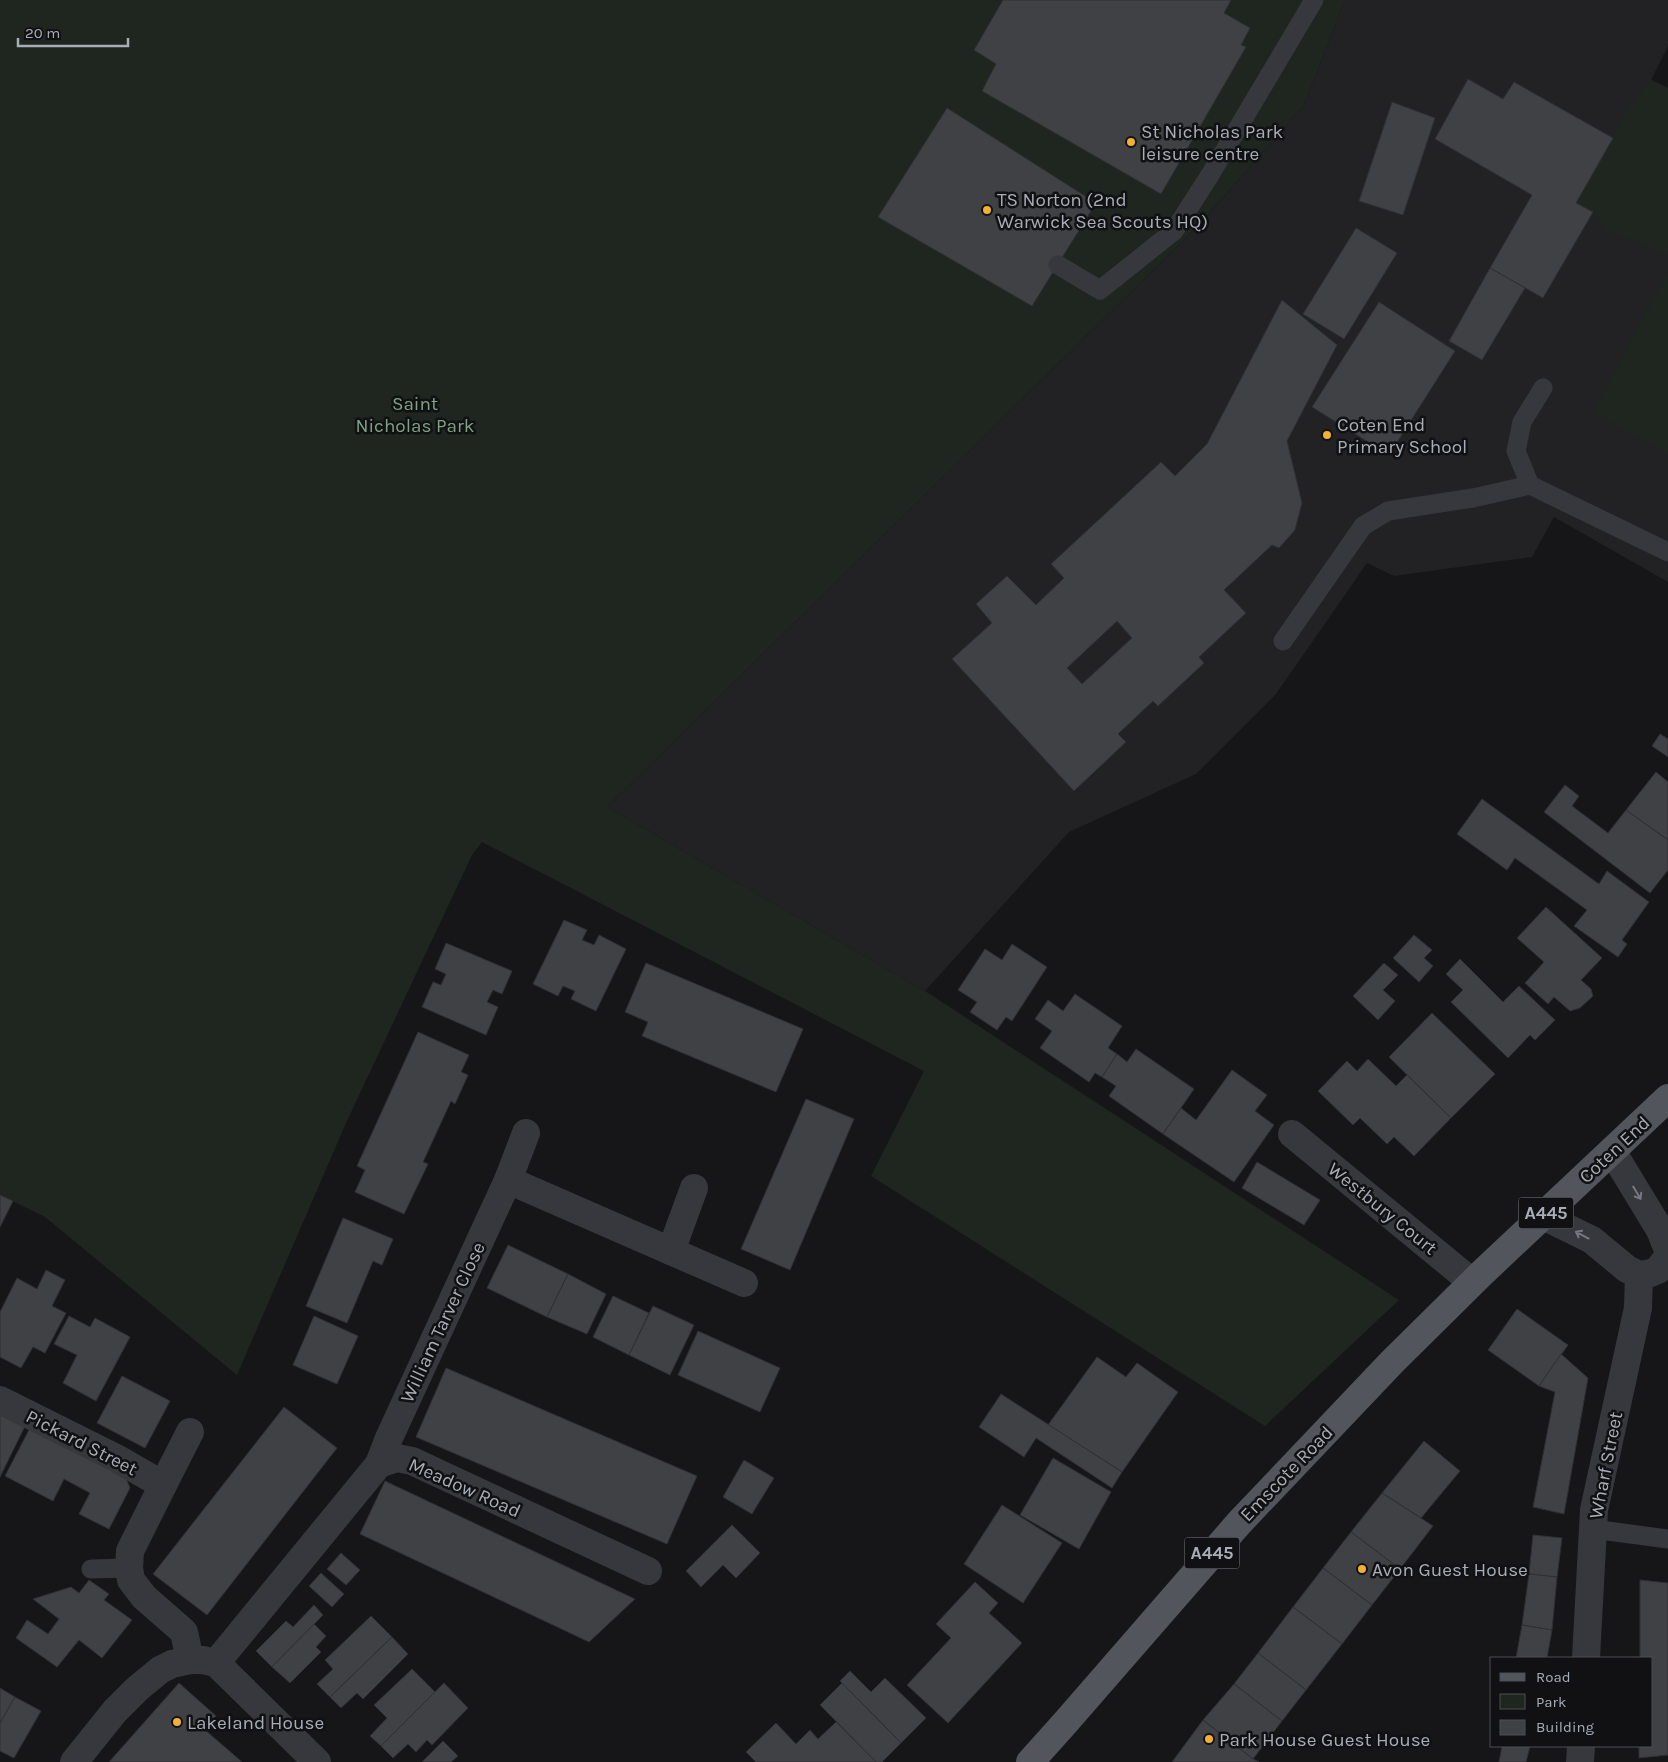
<svg xmlns="http://www.w3.org/2000/svg" width="1668" height="1762" font-family="Karla,sans-serif">
  <style>
    .built { fill: #222225 }
    .green { fill: #1e261f }
    .building { fill: #404145; stroke: #303034; fill-rule: evenodd }
    .lines { fill: none; stroke-linecap: round; stroke-linejoin: round }
    .lane { stroke: #37383d; stroke-width: 19 }
    .street { stroke: #37383d; stroke-width: 28 }
    .primary { stroke: #53555c; stroke-width: 28 }
    .oneway { stroke: #757881 }
    .poi-dot { fill: #f2b134; stroke: #111113; stroke-width: 2 }
    .labels { text-anchor: middle; stroke-width: 5; stroke-linejoin: round; paint-order: stroke }
    .shield { fill: #111113; stroke: #7b7e86; stroke-width: 1 }
    .shield-label { font-size: 18px; font-weight: bold; fill: #a8adb8 }
    .poi-label { font-size: 19px; fill: #a8adb8; stroke: #111113; text-anchor: start }
    .park-label { font-size: 19px; fill: #7fa381; stroke: #111113 }
    .street-label { font-size: 19px; fill: #a8adb8; stroke: #111113 }
  </style>
  <rect width="100%" height="100%" fill="#161618"/>
  <!-- built -->
  <path class="built" d="M1345,0H1668V46L1651,80L1668,88V582L1554,517L1532,557L1394,576L1367,563L1276,694L1196,774L1069,832L925,991L607,807L1198,226L1304,105Z"/>
  <!-- green -->
  <g class="green">
    <path d="M0,0H1345L1304,105L1198,226L607,807L925,991L1399,1300L1265,1426L871,1176L924,1071L482,842L472,855L346,1123L237,1375L45,1217L0,1195Z"/>
    <path d="M1651,80L1668,88V255L1606,230L1593,212L1576,203L1628,109Z"/>
    <path d="M1668,273V454L1593,412Z"/>
  </g>
  <!-- building -->
  <g class="building">
    <path d="M1003,0H1231L1224,13L1250,28L1241,45L1246,47L1161,194L982,91L996,64L974,50Z"/>
    <path d="M1468,79L1503,99L1514,82L1613,138L1576,203L1593,212L1543,298L1490,268L1532,195L1435,139Z"/>
    <path d="M1392,102L1435,118L1403,215L1359,201Z"/>
    <path d="M947,108L1096,203L1032,306L878,217Z"/>
    <path d="M1356,228L1397,253L1344,339L1303,314Z"/>
    <path d="M1490,268L1525,288L1482,360L1449,341Z"/>
    <path d="M1282,300L1337,345L1287,441L1302,503L1295,530L1279,548L1272,545L1224,590L1246,613L1199,657L1204,663L1158,706L1153,701L1118,734L1126,742L1074,791L952,659L992,623L976,604L1007,576L1036,605L1064,578L1051,564L1161,462L1175,476L1207,444ZM1117,621L1132,638L1082,684L1067,668Z"/>
    <path d="M1379,302L1455,351L1389,455L1312,407Z"/>
    <path d="M1660,734L1668,739V757L1652,746Z"/>
    <path d="M1656,772L1668,782V840L1626,810Z"/>
    <path d="M1565,785L1579,796L1572,806L1608,833L1626,810L1668,840V870L1650,893L1544,812Z"/>
    <path d="M1482,799L1599,884L1607,871L1649,902L1622,940L1627,944L1618,957L1574,926L1587,910L1515,858L1507,870L1457,834Z"/>
    <path d="M1546,907L1602,958L1581,980L1591,989L1593,996L1580,1008L1570,1011L1554,997L1548,1004L1525,983L1544,962L1517,938Z"/>
    <path d="M564,920L587,930L582,940L594,945L599,935L626,949L596,1011L571,999L575,991L563,986L558,996L533,984Z"/>
    <path d="M1414,935L1432,950L1424,958L1433,966L1419,982L1393,958Z"/>
    <path d="M446,943L512,971L502,994L493,990L487,1002L498,1007L486,1035L422,1007L433,982L441,985L446,974L435,969Z"/>
    <path d="M1012,944L1047,967L1012,1021L1006,1017L997,1030L970,1012L977,1002L958,990L985,949L1002,960Z"/>
    <path d="M1460,959L1503,1002L1519,986L1555,1020L1535,1040L1530,1035L1508,1058L1451,1002L1463,990L1446,974Z"/>
    <path d="M646,963L803,1029L776,1092L642,1036L648,1022L625,1012Z"/>
    <path d="M1384,963L1398,975L1383,990L1395,1001L1378,1020L1353,996Z"/>
    <path d="M1075,994L1122,1026L1108,1048L1117,1054L1102,1077L1095,1073L1089,1082L1040,1048L1052,1031L1035,1019L1048,1000L1063,1011Z"/>
    <path d="M1432,1013L1495,1074L1451,1118L1389,1057Z"/>
    <path d="M418,1032L469,1055L461,1072L468,1075L455,1104L451,1101L423,1162L428,1164L404,1214L355,1192L365,1170L357,1166Z"/>
    <path d="M1136,1049L1194,1089L1163,1134L1109,1096L1116,1086L1102,1077L1117,1054L1127,1062Z"/>
    <path d="M1368,1059L1396,1086L1407,1075L1451,1118L1414,1156L1394,1137L1387,1144L1360,1118L1353,1125L1318,1091L1347,1061L1357,1071Z"/>
    <path d="M1232,1070L1267,1095L1255,1111L1274,1125L1234,1182L1163,1134L1181,1108L1196,1120Z"/>
    <path d="M806,1099L854,1119L790,1270L741,1249Z"/>
    <path d="M1257,1162L1320,1200L1304,1225L1242,1188Z"/>
    <path d="M0,1195L13,1201L0,1227Z"/>
    <path d="M343,1218L393,1239L382,1265L373,1261L347,1323L306,1306Z"/>
    <path d="M508,1245L568,1274L547,1317L487,1288Z"/>
    <path d="M46,1270L65,1280L52,1306L66,1313L45,1353L33,1347L21,1368L0,1357V1312L17,1278L37,1289Z"/>
    <path d="M568,1274L606,1294L587,1334L547,1317Z"/>
    <path d="M613,1296L649,1313L629,1355L593,1337Z"/>
    <path d="M653,1306L694,1325L670,1375L629,1355Z"/>
    <path d="M1517,1309L1568,1345L1539,1386L1488,1350Z"/>
    <path d="M69,1316L90,1327L95,1318L130,1337L96,1401L63,1383L77,1355L54,1344Z"/>
    <path d="M314,1316L358,1336L337,1384L293,1365Z"/>
    <path d="M698,1331L780,1368L760,1412L678,1375Z"/>
    <path d="M1561,1354L1588,1378L1564,1514L1533,1507L1555,1392L1539,1386Z"/>
    <path d="M1097,1357L1126,1377L1137,1363L1178,1392L1122,1472L1048,1425Z"/>
    <path d="M446,1368L697,1476L667,1544L416,1437Z"/>
    <path d="M122,1376L170,1401L145,1448L97,1423Z"/>
    <path d="M1001,1394L1122,1472L1112,1488L1036,1438L1024,1457L979,1427Z"/>
    <path d="M284,1407L337,1448L207,1615L153,1574Z"/>
    <path d="M0,1411L26,1424L0,1477Z"/>
    <path d="M31,1426L125,1476L130,1488L109,1529L79,1514L90,1493L64,1479L53,1501L5,1476Z"/>
    <path d="M1424,1441L1460,1471L1421,1518L1382,1493Z"/>
    <path d="M1053,1458L1111,1492L1079,1549L1020,1515Z"/>
    <path d="M744,1460L774,1478L752,1514L723,1497Z"/>
    <path d="M385,1481L635,1599L589,1642L360,1534Z"/>
    <path d="M1382,1493L1433,1526L1400,1569L1351,1532Z"/>
    <path d="M1002,1505L1062,1543L1023,1603L964,1564Z"/>
    <path d="M732,1525L760,1553L736,1578L723,1565L701,1587L686,1571Z"/>
    <path d="M1351,1532L1400,1569L1372,1605L1323,1568Z"/>
    <path d="M1533,1535L1562,1538L1557,1577L1529,1574Z"/>
    <path d="M341,1553L360,1570L346,1585L327,1569Z"/>
    <path d="M1323,1568L1372,1605L1342,1644L1293,1607Z"/>
    <path d="M321,1573L344,1594L332,1607L309,1586Z"/>
    <path d="M1529,1574L1557,1577L1552,1630L1522,1625Z"/>
    <path d="M89,1580L109,1594L104,1600L132,1620L102,1658L79,1640L57,1667L16,1638L27,1620L48,1634L59,1619L33,1599L71,1587L79,1593Z"/>
    <path d="M1640,1580L1668,1583V1755L1639,1758V1746H1652V1658H1640Z"/>
    <path d="M975,1582L998,1603L989,1613L1022,1643L948,1723L907,1685L951,1638L936,1624Z"/>
    <path d="M314,1605L323,1615L272,1667L256,1651L286,1621L293,1627Z"/>
    <path d="M1293,1607L1342,1644L1306,1690L1258,1653Z"/>
    <path d="M371,1616L392,1637L330,1697L317,1684L333,1669L325,1660Z"/>
    <path d="M314,1624L326,1636L316,1647L321,1652L290,1683L272,1667Z"/>
    <path d="M1522,1625L1552,1630L1547,1658H1516Z"/>
    <path d="M392,1637L408,1654L363,1699L357,1693L341,1708L330,1697Z"/>
    <path d="M1258,1653L1306,1690L1282,1721L1234,1684Z"/>
    <path d="M412,1669L435,1692L381,1746L370,1736L387,1718L374,1705Z"/>
    <path d="M850,1671L871,1692L885,1678L926,1718L901,1743L840,1681Z"/>
    <path d="M179,1683L216,1716L204,1729L242,1762H109Z"/>
    <path d="M444,1683L468,1708L432,1745L427,1740L416,1752L408,1744L393,1758L381,1746Z"/>
    <path d="M842,1683L901,1743L882,1762H876L820,1705Z"/>
    <path d="M1234,1684L1282,1721L1253,1759L1203,1720Z"/>
    <path d="M0,1688L15,1697L0,1723Z"/>
    <path d="M15,1697L41,1711L14,1758L0,1751V1723Z"/>
    <path d="M1203,1720L1253,1759L1259,1762H1172Z"/>
    <path d="M836,1722L876,1762H756L746,1752L776,1723L796,1744L810,1730L818,1739Z"/>
    <path d="M443,1741L458,1756L451,1762H422Z"/>
    <path d="M1502,1746H1530L1526,1762H1499Z"/>
  </g>
  <g class="lines">
    <!-- lane -->
    <g class="lane">
      <path d="M1058,265L1100,290L1174,231L1210,175L1314,0"/>
      <path d="M1530,485L1516,451L1522,422L1543,388"/>
      <path d="M1283,641L1363,526L1388,511L1473,498L1530,485L1668,552"/>
      <path d="M1593,1529L1668,1539"/>
      <path d="M91,1569L129,1568"/>
    </g>
    <!-- street -->
    <g class="street">
      <path d="M1292,1134L1472,1282"/>
      <path d="M508,1180L744,1283"/>
      <path d="M1543,1216L1592,1240L1627,1269L1639,1275L1651,1273L1658,1270L1667,1258L1668,1250L1660,1230L1612,1151"/>
      <path d="M671,1251L694,1188"/>
      <path d="M0,1400L116,1458L163,1485L130,1551L129,1568L131,1580L144,1597L184,1632L190,1660H203L216,1663L317,1762"/>
      <path d="M379,1464L389,1438L508,1180L526,1133"/>
      <path d="M163,1485L190,1432"/>
      <path d="M1586,1658L1594,1510L1638,1308L1639,1275"/>
      <path d="M216,1663L379,1464L397,1458L412,1461L648,1571"/>
      <path d="M74,1762L115,1711L137,1689L160,1670L172,1664L190,1660"/>
      <path d="M1580,1762L1581,1746"/>
    </g>
    <!-- primary -->
    <path class="primary" d="M1030,1762L1065,1723L1239,1523L1392,1362L1481,1274L1668,1098"/>
  </g>
  <!-- one-way arrows -->
  <defs><path id="oneway-shaft" d="M-6 0H5M1.5-3L5.5 0L1.5 3" fill="none" stroke-width="1.6" stroke-linecap="round" stroke-linejoin="round" transform="scale(1.25)"/></defs>
  <g class="oneway">
    <use href="#oneway-shaft" transform="translate(1637 1193) rotate(59)"/>
    <use href="#oneway-shaft" transform="translate(1582 1235) rotate(-152)"/>
  </g>
  <!-- markers -->
  <g class="poi-dot">
    <circle cx="1131" cy="142" r="5"/>
    <circle cx="987" cy="210" r="5"/>
    <circle cx="1327" cy="435" r="5"/>
    <circle cx="1362" cy="1569" r="5"/>
    <circle cx="177" cy="1722" r="5"/>
    <circle cx="1209" cy="1739" r="5"/>
  </g>
  <g class="labels">
    <!-- shield labels -->
    <g class="shield">
      <rect x="1518.5" y="1197.5" width="55" height="31" rx="4"/>
      <rect x="1184.5" y="1537.5" width="55" height="31" rx="4"/>
    </g>
    <g class="shield-label">
      <text x="1546" y="1219">A445</text>
      <text x="1212" y="1559">A445</text>
    </g>
    <!-- poi labels -->
    <g class="poi-label">
      <text x="1141" y="138">St Nicholas Park<tspan x="1141" dy="22">leisure centre</tspan></text>
      <text x="997" y="206">TS Norton (2nd<tspan x="997" dy="22">Warwick Sea Scouts HQ)</tspan></text>
      <text x="1337" y="431">Coten End<tspan x="1337" dy="22">Primary School</tspan></text>
      <text x="1372" y="1576">Avon Guest House</text>
      <text x="187" y="1729">Lakeland House</text>
      <text x="1219" y="1746">Park House Guest House</text>
    </g>
    <!-- park labels -->
    <g class="park-label">
      <text x="415" y="410">Saint<tspan x="415" dy="22">Nicholas Park</tspan></text>
    </g>
    <!-- street labels -->
    <g class="street-label">
      <text transform="translate(1614 1149) rotate(-43)" y="7">Coten End</text>
      <text transform="translate(1383 1208) rotate(39)" y="7">Westbury Court</text>
      <text transform="translate(442 1322) rotate(-65)" y="7">William Tarver Close</text>
      <text transform="translate(82 1442) rotate(27)" y="7">Pickard Street</text>
      <text transform="translate(1605 1465) rotate(-79)" y="7">Wharf Street</text>
      <text transform="translate(1286 1473) rotate(-46)" y="7">Emscote Road</text>
      <text transform="translate(465 1487) rotate(24)" y="7">Meadow Road</text>
    </g>
  </g>
  <!-- legend -->
  <rect x="1490" y="1657" width="162" height="90" fill="#111113" stroke="#4d4f55"/>
  <rect x="1500" y="1673" width="25" height="8" fill="#53555c" stroke="#4d4f55"/>
  <text x="1536" y="1682" font-size="15" fill="#a8adb8">Road</text>
  <rect x="1500" y="1694" width="25" height="15" fill="#1e261f" stroke="#4d4f55"/>
  <text x="1536" y="1707" font-size="15" fill="#a8adb8">Park</text>
  <rect x="1500" y="1720" width="25" height="15" fill="#404145" stroke="#4d4f55"/>
  <text x="1536" y="1732" font-size="15" fill="#a8adb8">Building</text>
  <!-- scale -->
  <path d="M18 38v8h110v-8" fill="none" stroke="#a8adb8" stroke-width="2.5"/>
  <text x="25" y="38" font-size="15" fill="#a8adb8" stroke="#111113" stroke-width="4" paint-order="stroke">20 m</text>
</svg>
